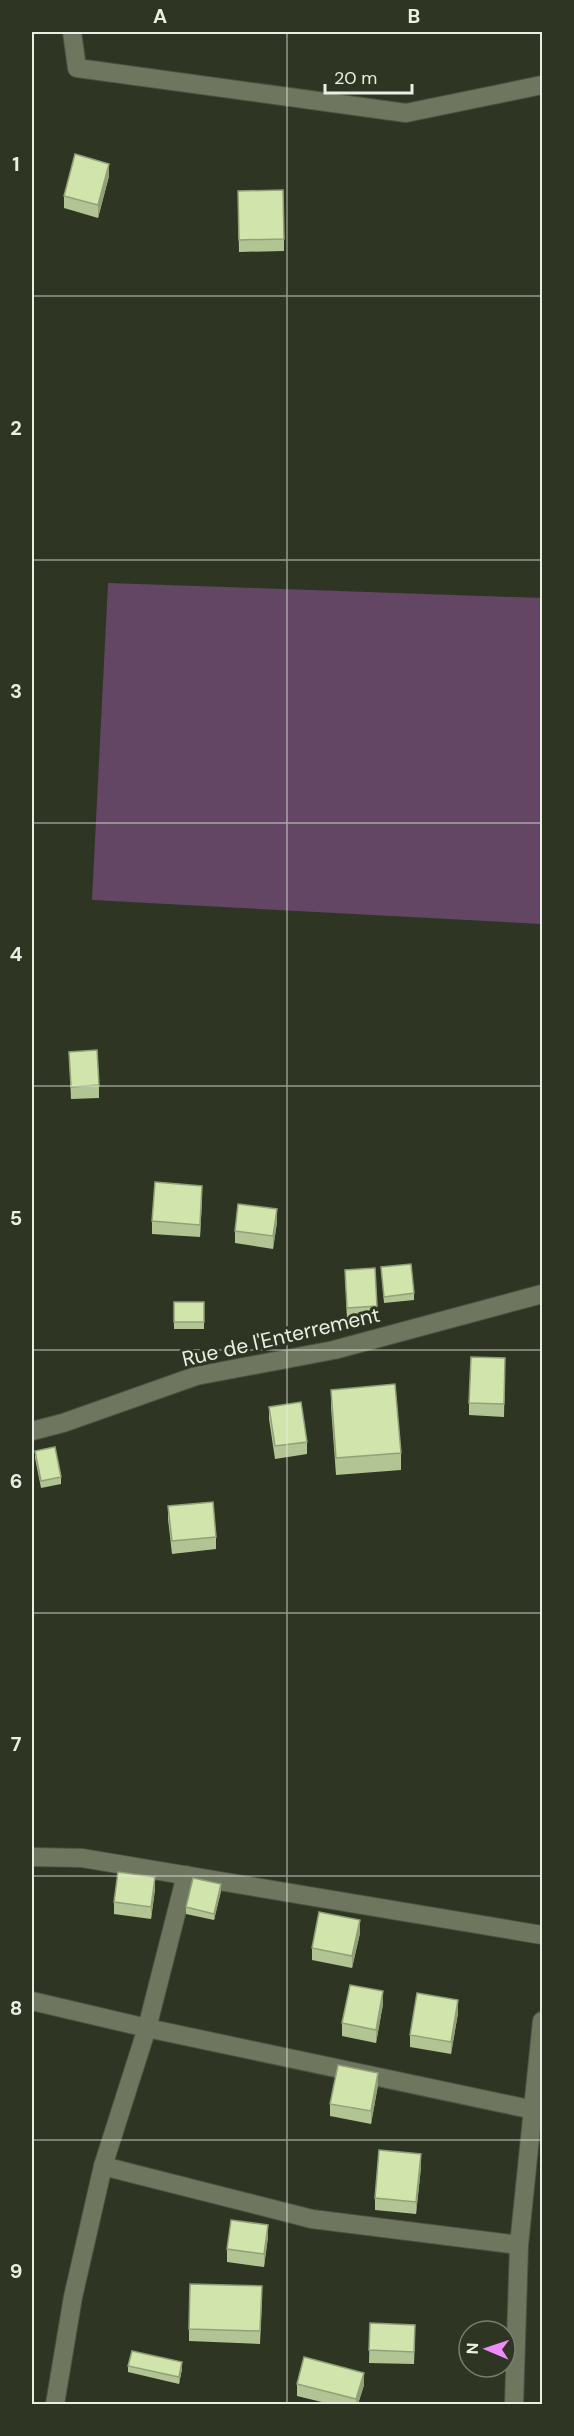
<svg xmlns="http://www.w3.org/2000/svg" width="574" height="2436" font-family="'DM Sans',sans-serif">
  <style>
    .green { fill: #624664 }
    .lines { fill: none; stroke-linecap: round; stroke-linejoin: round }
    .minor-casing { stroke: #4d5342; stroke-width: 20 }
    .minor { stroke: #6e7660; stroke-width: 18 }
    .wall { fill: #b3c494 }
    .shaded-wall { fill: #92a078 }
    .building { fill: #d0e4ac; stroke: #92a078; stroke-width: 1.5 }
    .grid { fill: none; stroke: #eaefe3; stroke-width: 1.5; stroke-opacity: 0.55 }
    .labels { text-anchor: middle; stroke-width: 6; stroke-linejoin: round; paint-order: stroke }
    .street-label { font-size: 21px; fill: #eaefe3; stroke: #2e3522 }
    .neatline { fill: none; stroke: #eaefe3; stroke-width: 2 }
    .grid-label { font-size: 20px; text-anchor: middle; font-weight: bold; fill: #eaefe3 }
  </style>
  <rect width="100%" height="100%" fill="#2e3522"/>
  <!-- green -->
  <path class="green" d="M108,583L542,598V924L92,900Z"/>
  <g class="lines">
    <defs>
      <g id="minor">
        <path d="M72,32L77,68L406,113L542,85"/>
        <path d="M32,1431L63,1423L196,1376L334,1350L542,1294"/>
        <path d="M32,1857L82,1858L542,1935"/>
        <path d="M32,2001L147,2028L534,2110"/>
        <path d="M103,2166L312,2219L519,2245"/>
        <path d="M55,2404L73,2297L103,2166L147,2028L186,1875"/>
        <path d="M514,2404L519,2245L542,2021"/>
      </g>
    </defs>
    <!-- minor casing -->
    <use href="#minor" class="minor-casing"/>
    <!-- minor -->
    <use href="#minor" class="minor"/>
  </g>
  <!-- wall -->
  <g class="wall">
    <path d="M109,176L98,218L64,208V196Z"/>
    <path d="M238,191L284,239V251L239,252Z"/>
    <path d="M69,1052L99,1085V1098L71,1099Z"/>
    <path d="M202,1198L200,1237L152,1234V1221Z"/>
    <path d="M277,1222L273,1249L235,1243V1231Z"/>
    <path d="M381,1267L414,1293V1300L384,1303Z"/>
    <path d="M345,1270L377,1306V1319L347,1321Z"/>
    <rect x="174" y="1302" width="30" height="27"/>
    <path d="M505,1371L504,1417L469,1415V1403Z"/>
    <path d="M331,1390L401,1453V1470L336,1475L331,1407Z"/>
    <path d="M269,1407L307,1442V1454L275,1459L269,1419Z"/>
    <path d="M35,1451L61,1477V1484L41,1488L35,1458Z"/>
    <path d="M168,1506L216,1537V1549L172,1554L168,1519Z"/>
    <path d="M155,1889L151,1919L114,1914V1902Z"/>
    <path d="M221,1891L214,1920L186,1914V1907Z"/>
    <path d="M360,1933L352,1968L312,1960V1948Z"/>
    <path d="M383,2004L376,2043L342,2036V2023Z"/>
    <path d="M458,2013L451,2054L410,2047V2035Z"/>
    <path d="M378,2085L371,2124L330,2116V2104Z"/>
    <path d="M421,2167L416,2214L375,2210V2198Z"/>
    <path d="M268,2237L264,2267L227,2262V2249Z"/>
    <path d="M262,2299L260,2344L189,2341V2329Z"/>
    <path d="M370,2323L415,2337L414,2364L369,2363Z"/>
    <path d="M128,2366L182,2369L179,2384L128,2372Z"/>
    <path d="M297,2384L364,2385L358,2404H330L297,2396Z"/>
  </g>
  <!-- shaded-wall -->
  <g class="shaded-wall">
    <path d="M109,164V176L98,218V205Z"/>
    <path d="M202,1186V1198L200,1237V1225Z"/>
    <path d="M277,1209V1222L273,1249V1236Z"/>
    <path d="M155,1877V1889L151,1919V1907Z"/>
    <path d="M221,1884V1891L214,1920V1914Z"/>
    <path d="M360,1920V1933L352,1968V1956Z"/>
    <path d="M383,1991V2004L376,2043V2030Z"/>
    <path d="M458,2000V2013L451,2054V2042Z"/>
    <path d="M378,2073V2085L371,2124V2111Z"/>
    <path d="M421,2154V2167L416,2214V2202Z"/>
    <path d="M268,2225V2237L264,2267V2254Z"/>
    <path d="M182,2362V2369L179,2384V2377Z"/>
    <path d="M364,2373V2385L358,2404H356V2399Z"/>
  </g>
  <!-- building -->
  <g class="building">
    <path d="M75,154L109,164L98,205L64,196Z"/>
    <path d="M283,190L284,239L239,240L238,191Z"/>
    <path d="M97,1050L99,1085L71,1087L69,1052Z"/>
    <path d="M155,1182L202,1186L200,1225L152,1221Z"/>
    <path d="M238,1204L277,1209L273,1236L235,1231Z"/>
    <path d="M411,1264L414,1293L384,1297L381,1267Z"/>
    <path d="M375,1268L377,1306L347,1308L345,1270Z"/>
    <rect x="174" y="1302" width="30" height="20"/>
    <path d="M471,1357L505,1358L504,1404L469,1403Z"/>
    <path d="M395,1384L401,1453L336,1458L331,1390Z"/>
    <path d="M301,1402L307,1442L275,1446L269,1407Z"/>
    <path d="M55,1447L61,1477L41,1481L35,1451Z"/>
    <path d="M213,1502L216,1537L172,1541L168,1506Z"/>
    <path d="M118,1872L155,1877L151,1907L114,1902Z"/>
    <path d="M193,1878L221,1884L214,1914L186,1907Z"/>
    <path d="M319,1912L360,1920L352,1956L312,1948Z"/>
    <path d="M350,1985L383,1991L376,2030L342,2023Z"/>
    <path d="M417,1993L458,2000L451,2042L410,2035Z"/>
    <path d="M338,2065L378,2073L371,2111L330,2104Z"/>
    <path d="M379,2150L421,2154L416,2202L375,2198Z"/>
    <path d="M231,2220L268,2225L264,2254L227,2249Z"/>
    <path d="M190,2284L262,2286L260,2331L189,2329Z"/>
    <path d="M370,2323L415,2325L414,2352L369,2350Z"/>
    <path d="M132,2351L182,2362L179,2377L128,2366Z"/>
    <path d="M304,2357L364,2373L356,2399L297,2384Z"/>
  </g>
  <!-- grid -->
  <path class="grid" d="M287,32V2404M32,296H542M32,560H542M32,823H542M32,1086H542M32,1350H542M32,1613H542M32,1876H542M32,2140H542"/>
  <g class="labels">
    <!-- street labels -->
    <g class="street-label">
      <text transform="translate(281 1337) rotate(-13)" y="7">Rue de l'Enterrement</text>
    </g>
  </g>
  <!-- border -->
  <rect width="574" height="2436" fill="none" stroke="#2e3522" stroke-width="66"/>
  <!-- north arrow -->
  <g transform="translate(487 2349) rotate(272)"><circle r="28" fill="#2e3522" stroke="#797f6f" stroke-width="1.5"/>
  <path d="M0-4.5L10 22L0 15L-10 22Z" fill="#ef8bf6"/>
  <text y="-9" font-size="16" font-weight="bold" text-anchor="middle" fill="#eaefe3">N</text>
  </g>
  <!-- scale -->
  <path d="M325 84v9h87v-9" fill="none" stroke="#eaefe3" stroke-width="3"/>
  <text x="334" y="84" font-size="18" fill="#eaefe3" stroke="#2e3522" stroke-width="4.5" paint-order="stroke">20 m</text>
  <rect x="33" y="33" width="508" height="2370" class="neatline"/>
  <g class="grid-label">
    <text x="160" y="23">A</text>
    <text x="414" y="23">B</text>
    <text x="16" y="171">1</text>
    <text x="16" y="435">2</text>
    <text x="16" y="698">3</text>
    <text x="16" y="961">4</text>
    <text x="16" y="1225">5</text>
    <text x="16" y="1488">6</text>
    <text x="16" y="1751">7</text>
    <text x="16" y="2015">8</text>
    <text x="16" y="2278">9</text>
  </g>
</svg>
